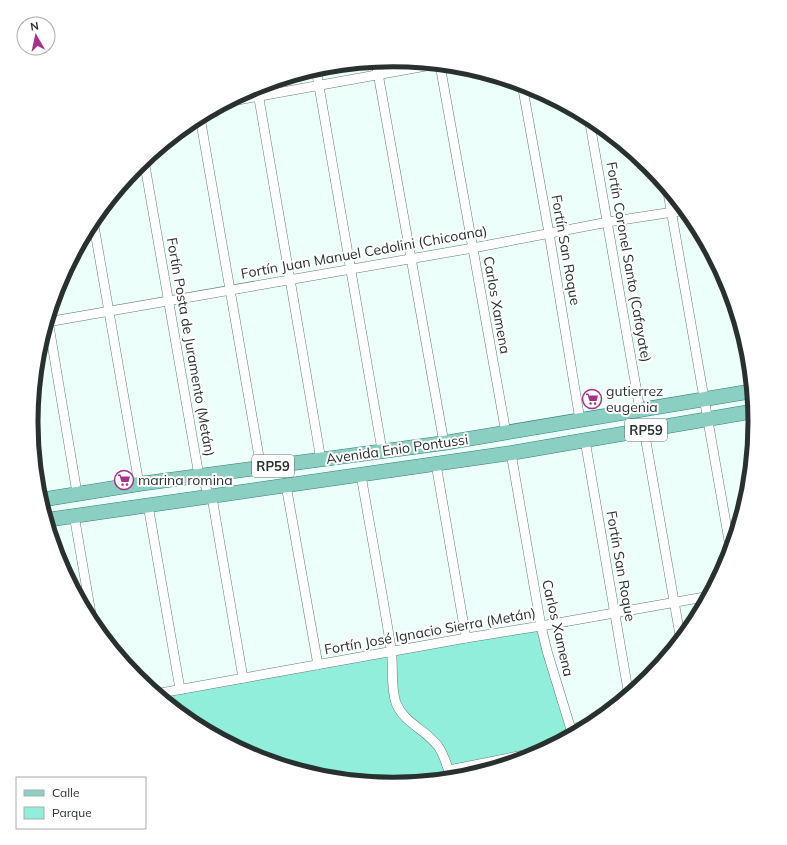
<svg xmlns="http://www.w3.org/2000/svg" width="787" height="845" font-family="Mulish,sans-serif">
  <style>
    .green { fill: #90eedb }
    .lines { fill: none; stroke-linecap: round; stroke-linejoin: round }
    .street-casing { stroke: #657a75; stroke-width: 10 }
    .primary-casing { stroke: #368275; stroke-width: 15 }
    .street { stroke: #fff; stroke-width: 9 }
    .primary { stroke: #8bcec2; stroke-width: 14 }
    .labels { text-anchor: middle; stroke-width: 4; stroke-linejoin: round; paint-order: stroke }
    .shield { fill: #fff; stroke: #686f6d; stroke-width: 1 }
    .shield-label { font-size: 13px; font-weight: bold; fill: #28312f }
    .street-label { font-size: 14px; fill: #28312f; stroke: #fff }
    .poi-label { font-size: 14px; fill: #28312f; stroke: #fff; text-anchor: start }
    .rim { fill: none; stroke: #28312f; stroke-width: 5 }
  </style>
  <rect width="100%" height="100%" fill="#ecfffa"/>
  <!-- green -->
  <path class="green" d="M540,628L569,729L594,724L547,750L448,771L449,780L393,785L323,778L255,757L192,724L157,695Z"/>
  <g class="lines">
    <defs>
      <g id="street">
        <path d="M376,62L444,443"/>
        <path d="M440,65L506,433"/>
        <path d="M316,69L382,450"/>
        <path d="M522,84L549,233L580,420"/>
        <path d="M257,87L321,460"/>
        <path d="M227,102L437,64"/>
        <path d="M200,117L261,468"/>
        <path d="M589,118L640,410"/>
        <path d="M144,160L198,470L213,503L243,678"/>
        <path d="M667,187L731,552"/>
        <path d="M93,220L139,484"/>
        <path d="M48,320L77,493"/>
        <path d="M47,322L473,248L608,222L686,210"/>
        <path d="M644,430L681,641"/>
        <path d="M585,440L629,696"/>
        <path d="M511,453L541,626L547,651L573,736"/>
        <path d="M436,464L466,638"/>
        <path d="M361,475C371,533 382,591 391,648C394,666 390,685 396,703C404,723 425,729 438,746C445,756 448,768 451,779"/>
        <path d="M286,485L318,665"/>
        <path d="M148,505L180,689"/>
        <path d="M74,515L93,625"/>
        <path d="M155,694L466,638L541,626L710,596"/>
        <path d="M571,729L595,724"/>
        <path d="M449,770L544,751"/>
      </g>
      <g id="primary">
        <path d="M40,500L139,484L444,443L753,391"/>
        <path d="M46,520L511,453L755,411"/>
      </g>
    </defs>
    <!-- street casing -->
    <use href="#street" class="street-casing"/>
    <!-- primary casing -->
    <use href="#primary" class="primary-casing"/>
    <!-- street -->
    <use href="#street" class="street"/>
    <!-- primary -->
    <use href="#primary" class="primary"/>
  </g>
  <!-- icons -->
  <defs>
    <symbol id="supermarket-ring" viewBox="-11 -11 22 22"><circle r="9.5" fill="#fff" stroke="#a7328b" stroke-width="1.5"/><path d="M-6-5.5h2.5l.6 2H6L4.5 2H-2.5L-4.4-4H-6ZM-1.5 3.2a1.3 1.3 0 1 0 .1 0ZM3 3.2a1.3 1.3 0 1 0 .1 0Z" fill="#a7328b"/></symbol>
  </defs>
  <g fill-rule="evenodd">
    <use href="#supermarket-ring" x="581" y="388" width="22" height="22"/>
    <use href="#supermarket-ring" x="113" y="469" width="22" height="22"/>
  </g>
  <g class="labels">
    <!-- shield labels -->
    <g class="shield">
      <rect x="625" y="419" width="42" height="22" rx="3"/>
      <rect x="252" y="455" width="42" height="22" rx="3"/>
    </g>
    <g class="shield-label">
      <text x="646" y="435">RP59</text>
      <text x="273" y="471">RP59</text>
    </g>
    <!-- street labels -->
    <g class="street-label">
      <text transform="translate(566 250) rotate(80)" y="5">Fortín San Roque</text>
      <text transform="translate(364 252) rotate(-10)" y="5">Fortín Juan Manuel Cedolini (Chicoana)</text>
      <text transform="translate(629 262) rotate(80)" y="5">Fortín Coronel Santo (Cafayate)</text>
      <text transform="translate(497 305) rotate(80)" y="5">Carlos Xamena</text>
      <text transform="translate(191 347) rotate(80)" y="5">Fortín Posta de Juramento (Metán)</text>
      <text transform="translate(397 449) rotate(-8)" y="5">Avenida Enio Pontussi</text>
      <text transform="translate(621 566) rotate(80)" y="5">Fortín San Roque</text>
      <text transform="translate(558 628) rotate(77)" y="5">Carlos Xamena</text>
      <text transform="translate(430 631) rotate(-10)" y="5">Fortín José Ignacio Sierra (Metán)</text>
    </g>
    <!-- poi labels -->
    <g class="poi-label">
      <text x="606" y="396">gutierrez<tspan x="606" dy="16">eugenia</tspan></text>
      <text x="138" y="485">marina romina</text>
    </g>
  </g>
  <!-- crop -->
  <path d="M0 0H787V845H0ZM38 422a355 355 0 1 1 710 0a355 355 0 1 1-710 0Z" fill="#fff" fill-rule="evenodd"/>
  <path class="rim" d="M38 422a355 355 0 1 1 710 0a355 355 0 1 1-710 0Z"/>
  <!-- legend -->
  <rect x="16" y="777" width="130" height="52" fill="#ffffff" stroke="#a9adac"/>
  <rect x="24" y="790" width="20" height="6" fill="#8bcec2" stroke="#a9adac"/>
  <text x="52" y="797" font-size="12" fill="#28312f">Calle</text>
  <rect x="24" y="807" width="20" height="12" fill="#90eedb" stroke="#a9adac"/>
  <text x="52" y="817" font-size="12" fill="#28312f">Parque</text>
  <!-- north arrow -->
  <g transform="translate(36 36) rotate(351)"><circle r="19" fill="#ffffff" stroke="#a9adac"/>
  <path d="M0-3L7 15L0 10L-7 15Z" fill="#a7328b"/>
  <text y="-6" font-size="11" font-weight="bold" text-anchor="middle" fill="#28312f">N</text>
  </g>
</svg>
